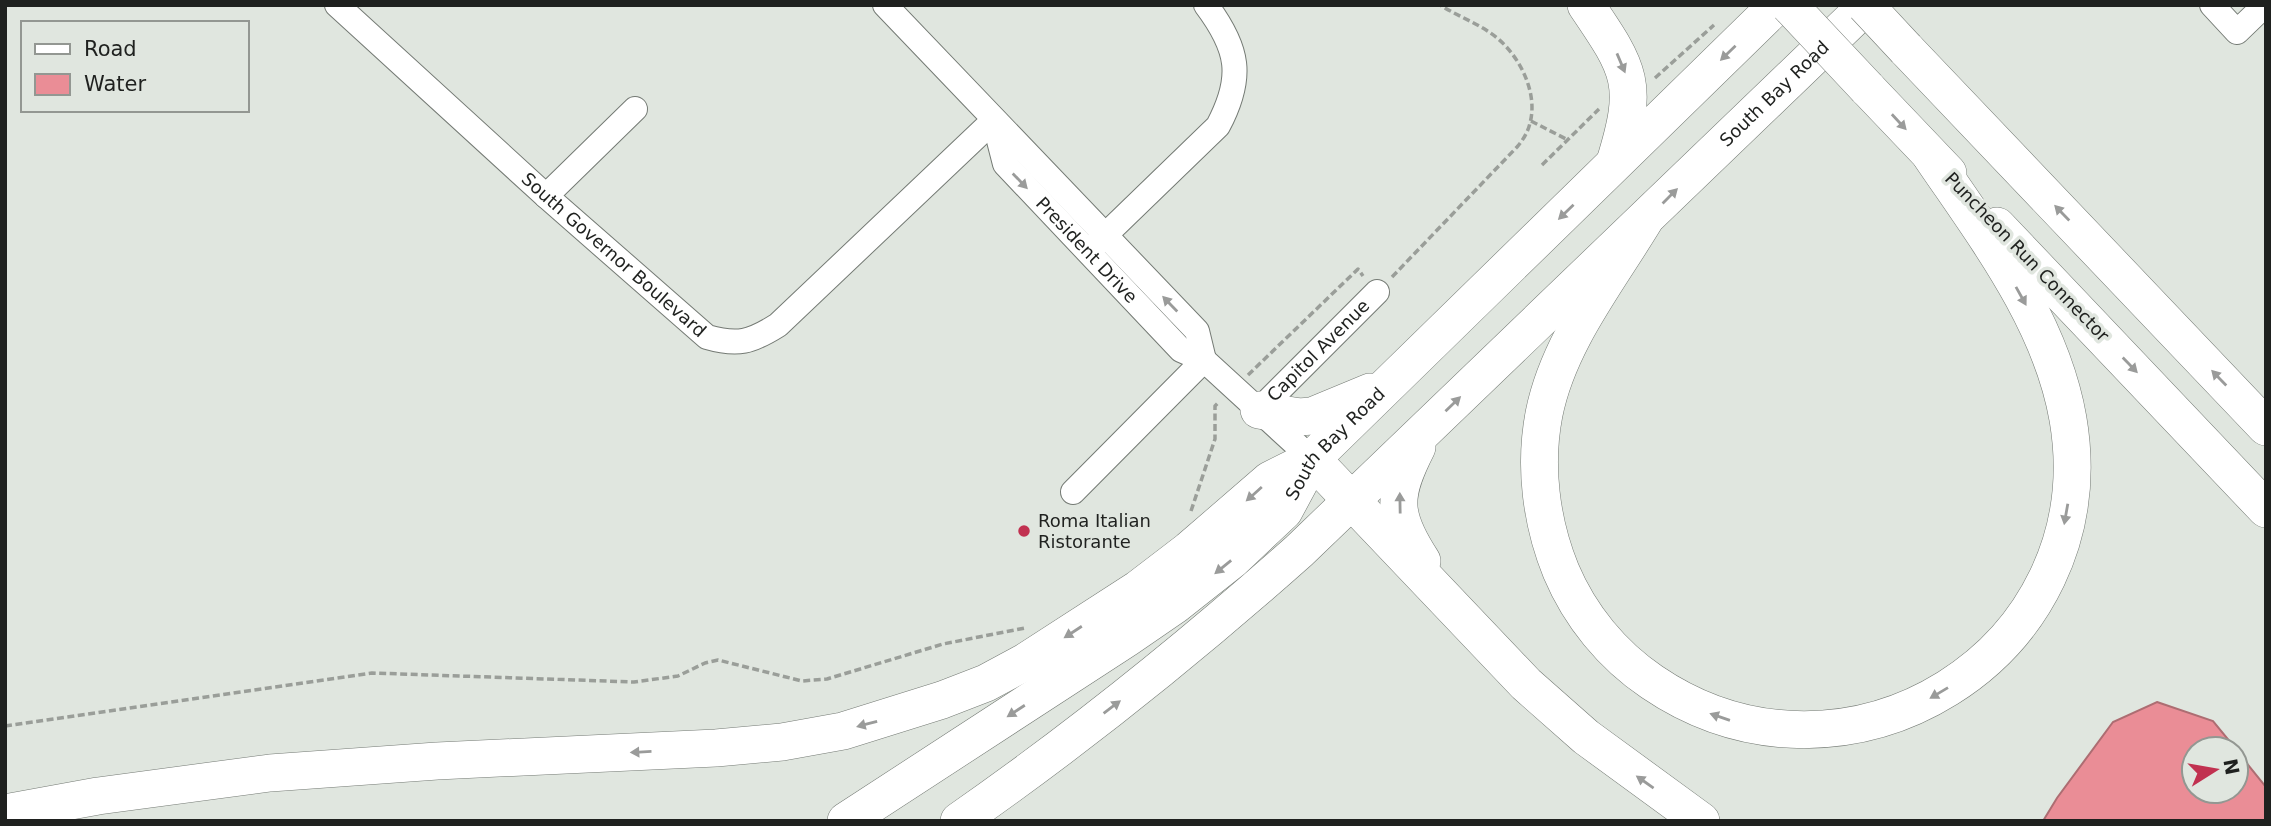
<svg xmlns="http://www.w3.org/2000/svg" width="2271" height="826" font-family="'DejaVu Sans',sans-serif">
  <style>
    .water { fill: #ea8d96; stroke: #ad6d72; stroke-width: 2 }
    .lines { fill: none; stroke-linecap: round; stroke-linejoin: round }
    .minor-casing { stroke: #747a74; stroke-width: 26 }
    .highway-casing { stroke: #747a74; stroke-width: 38 }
    .path { stroke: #9a9e99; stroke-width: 3.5; stroke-dasharray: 7 3.5; stroke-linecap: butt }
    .minor { stroke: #fff; stroke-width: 24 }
    .highway { stroke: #fff; stroke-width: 37 }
    .highway-bridge-casing { stroke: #747a74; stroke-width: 38; stroke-linecap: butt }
    .highway-bridge { stroke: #fff; stroke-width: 37 }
    .oneway { fill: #9a9b9a }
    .poi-dot { fill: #c13150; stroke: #e0e6df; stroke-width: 2.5 }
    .labels { text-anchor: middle; stroke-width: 7; stroke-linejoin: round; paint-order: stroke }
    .street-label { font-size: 18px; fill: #1f211f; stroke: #e0e6df }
    .poi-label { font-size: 18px; fill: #1f211f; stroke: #e0e6df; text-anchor: start }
  </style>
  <rect width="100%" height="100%" fill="#e0e6df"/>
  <!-- water -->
  <path class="water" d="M2157,702L2213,721L2236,749H2194V791H2236V750L2266,787V821H2043L2057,798L2113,722Z"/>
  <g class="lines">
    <defs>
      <g id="minor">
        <path id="s1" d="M337,5L546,196L707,337C738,346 751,342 778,325L994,120"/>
        <path d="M885,5L1197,331L1204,360"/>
        <path d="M2212,5L2237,32L2265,5"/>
        <path id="s2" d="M994,121L1005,164L1181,350L1204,360L1312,459"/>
        <path d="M546,196L635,109"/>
        <path d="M1094,246L1218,126C1244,77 1239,49 1206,5"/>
        <path id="s3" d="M1259,410L1377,292"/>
        <path d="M1073,492L1204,360"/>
      </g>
      <g id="highway">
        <path d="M1586,5C1631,71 1639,84 1615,162"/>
        <path d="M1906,49L2266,427"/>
        <path d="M1867,88L1948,173"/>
        <path d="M1644,221C1607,282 1558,343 1544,414C1534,466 1541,522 1561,571C1580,616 1612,655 1652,682C1846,814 2108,654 2068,419C2051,321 1986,237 1931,156"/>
        <path d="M1997,226L2266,509"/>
        <path d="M1259,410L1299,417L1312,416L1370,392"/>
        <path d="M1417,447C1392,496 1392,515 1422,561"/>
        <path d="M1312,459L1526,684L1586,737L1701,821"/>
        <path d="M5,813L98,796L270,773L437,761L716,748L782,742L843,731L942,700L986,683L1025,662L1138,589L1189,550L1270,480L1312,459"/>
        <path id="s4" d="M846,821L1127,638L1175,605L1232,560L1284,511L1312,459L1777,5"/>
        <path id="s5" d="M959,821C1078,738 1191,647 1299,551L1867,5"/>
      </g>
    </defs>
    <!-- minor casing -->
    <use href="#minor" class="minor-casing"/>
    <!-- highway casing -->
    <use href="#highway" class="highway-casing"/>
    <!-- path -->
    <g class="path">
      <path d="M1655,78L1714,25"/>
      <path d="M1531,121L1566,139"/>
      <path d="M1542,165L1599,109"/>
      <path d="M1392,277L1517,147C1523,140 1528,132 1530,123C1539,90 1516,49 1489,32C1474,22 1456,15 1440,5"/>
      <path d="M1248,375L1358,269L1363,276"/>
      <path d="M1191,511L1215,439V406L1219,402"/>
      <path d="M5,726L372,673L634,682L678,676L705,663L718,660L802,681L827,679L943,644L1025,628"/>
    </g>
    <!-- minor -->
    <use href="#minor" class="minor"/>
    <!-- highway -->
    <use href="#highway" class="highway"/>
    <defs>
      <g id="highway-bridge">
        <path d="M1789,5L1867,88"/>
        <path d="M1865,5L1906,49"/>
      </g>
    </defs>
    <!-- highway-bridge casing -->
    <use href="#highway-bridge" class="highway-bridge-casing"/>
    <!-- highway-bridge -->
    <use href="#highway-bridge" class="highway-bridge"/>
  </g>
  <!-- one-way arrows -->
  <defs><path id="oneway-solid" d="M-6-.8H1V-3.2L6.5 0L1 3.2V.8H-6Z" transform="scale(1.75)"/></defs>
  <g class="oneway">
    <use href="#oneway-solid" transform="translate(1728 53) rotate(136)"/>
    <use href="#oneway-solid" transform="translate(1621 63) rotate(67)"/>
    <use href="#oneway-solid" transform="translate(1899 122) rotate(47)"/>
    <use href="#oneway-solid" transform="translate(1020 181) rotate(46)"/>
    <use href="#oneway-solid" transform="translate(1670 196) rotate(-45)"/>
    <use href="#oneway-solid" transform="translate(1566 212) rotate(136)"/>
    <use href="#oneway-solid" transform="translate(2062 213) rotate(-134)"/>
    <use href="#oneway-solid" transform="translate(2021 296) rotate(61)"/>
    <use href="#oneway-solid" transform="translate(1170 304) rotate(-134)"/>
    <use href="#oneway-solid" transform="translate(2130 365) rotate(46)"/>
    <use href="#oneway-solid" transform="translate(2219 378) rotate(-134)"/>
    <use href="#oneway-solid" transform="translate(1453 404) rotate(-44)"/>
    <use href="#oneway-solid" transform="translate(1254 494) rotate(138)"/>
    <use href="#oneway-solid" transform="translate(1400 503) rotate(-91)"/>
    <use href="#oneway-solid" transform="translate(2066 514) rotate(100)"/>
    <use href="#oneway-solid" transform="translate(1223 567) rotate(141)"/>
    <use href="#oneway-solid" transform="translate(1073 632) rotate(147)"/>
    <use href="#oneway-solid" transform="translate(1939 693) rotate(149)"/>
    <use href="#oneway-solid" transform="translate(1112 707) rotate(-37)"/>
    <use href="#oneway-solid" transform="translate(1016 711) rotate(147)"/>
    <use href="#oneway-solid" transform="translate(1720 717) rotate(-161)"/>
    <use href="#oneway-solid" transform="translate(867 724) rotate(165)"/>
    <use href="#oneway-solid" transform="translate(641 752) rotate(177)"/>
    <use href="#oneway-solid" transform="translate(1645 782) rotate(-145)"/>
  </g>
  <!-- markers -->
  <circle class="poi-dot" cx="1024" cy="531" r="7"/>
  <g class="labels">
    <!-- street labels -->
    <g class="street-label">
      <text dy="6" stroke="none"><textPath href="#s5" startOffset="1094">South Bay Road</textPath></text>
      <text dy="6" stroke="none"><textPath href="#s2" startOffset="163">President Drive</textPath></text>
      <text dy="6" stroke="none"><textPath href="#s1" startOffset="373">South Governor Boulevard</textPath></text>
      <text transform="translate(2027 257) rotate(46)" y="6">Puncheon Run Connector</text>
      <text dy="6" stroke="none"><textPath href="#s3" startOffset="84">Capitol Avenue</textPath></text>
      <text dy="6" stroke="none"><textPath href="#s4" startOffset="623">South Bay Road</textPath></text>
    </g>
    <!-- poi labels -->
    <g class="poi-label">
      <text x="1038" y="527">Roma Italian<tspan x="1038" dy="21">Ristorante</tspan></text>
    </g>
  </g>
  <!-- border -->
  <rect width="2271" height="826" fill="none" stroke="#1f211f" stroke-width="14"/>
  <!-- legend -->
  <rect x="21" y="21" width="228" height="91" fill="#e0e6df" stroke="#939792" stroke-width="2"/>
  <rect x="35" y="44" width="35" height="10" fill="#ffffff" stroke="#939792" stroke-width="2"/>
  <text x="84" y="56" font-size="21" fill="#1f211f">Road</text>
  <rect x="35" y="74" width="35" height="21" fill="#ea8d96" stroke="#939792" stroke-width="2"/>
  <text x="84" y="91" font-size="21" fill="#1f211f">Water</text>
  <!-- north arrow -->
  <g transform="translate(2215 770) rotate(79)"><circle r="33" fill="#e0e6df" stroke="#939792" stroke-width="2"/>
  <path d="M0-5L12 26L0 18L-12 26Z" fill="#c13150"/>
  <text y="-10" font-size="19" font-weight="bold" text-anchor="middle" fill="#1f211f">N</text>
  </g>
</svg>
